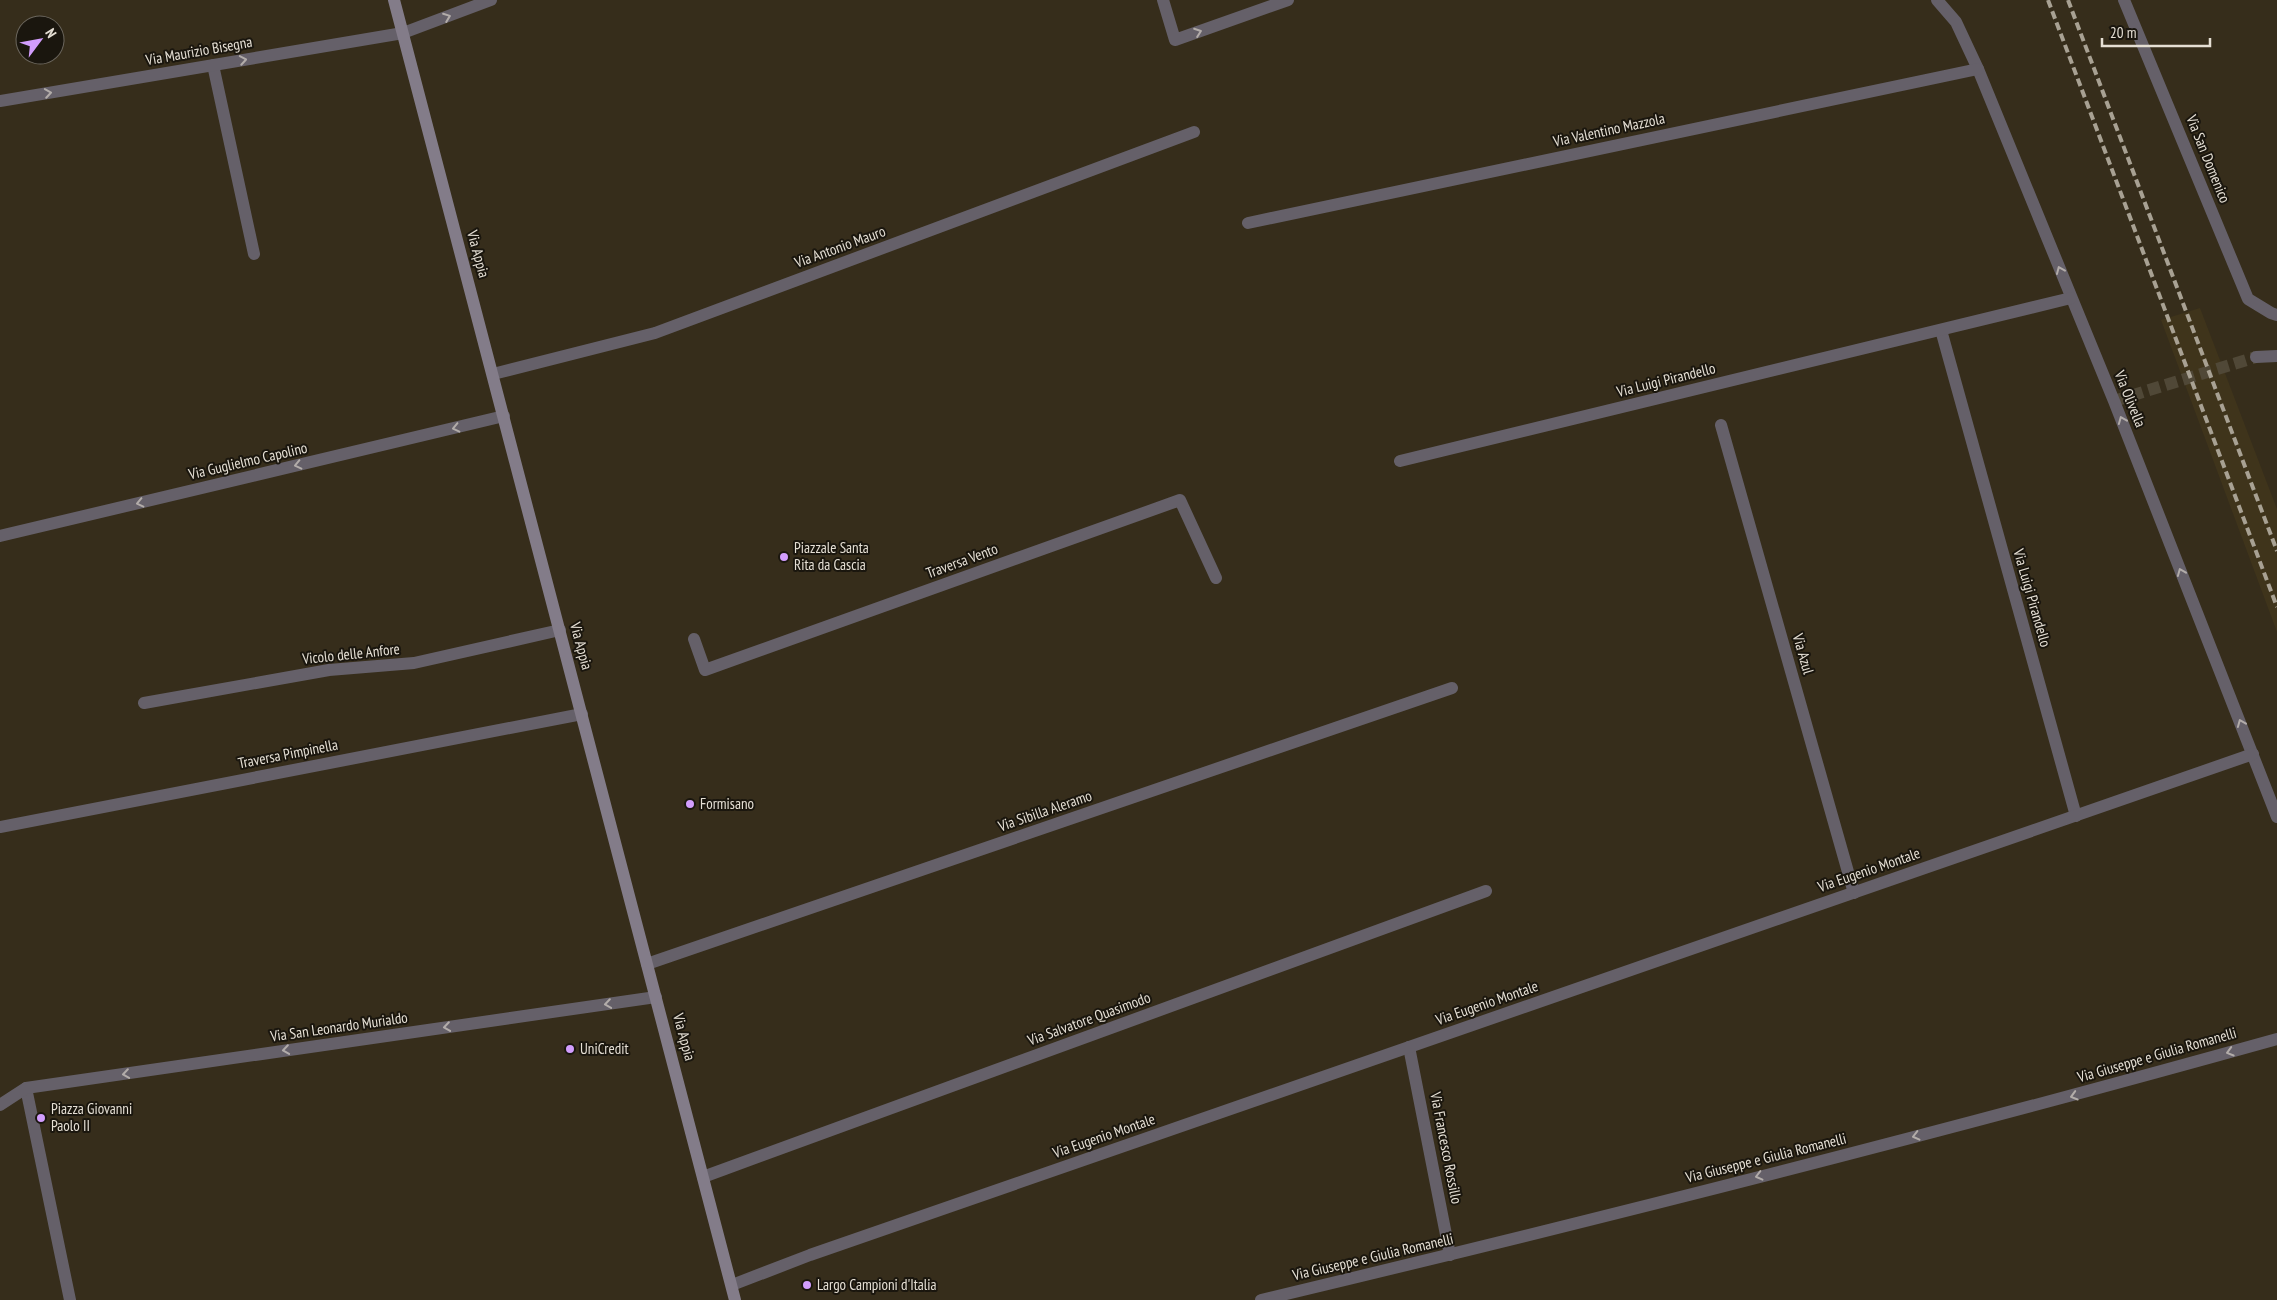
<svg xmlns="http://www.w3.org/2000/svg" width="2277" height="1300" font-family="'PT Sans Narrow',sans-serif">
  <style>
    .built { fill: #3f341b }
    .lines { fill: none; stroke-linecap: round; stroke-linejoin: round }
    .street-tunnel { stroke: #504837; stroke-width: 12; stroke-dasharray: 12 6; stroke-linecap: butt }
    .street { stroke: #656069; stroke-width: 12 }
    .secondary { stroke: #837c89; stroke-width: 12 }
    .rail { stroke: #a8a193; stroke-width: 4; stroke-dasharray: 8 4; stroke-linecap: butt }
    .oneway { stroke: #b2aca9 }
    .poi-dot { fill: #d29dfd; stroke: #1a160e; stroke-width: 2 }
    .labels { text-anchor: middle; stroke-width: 4; stroke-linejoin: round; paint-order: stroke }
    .street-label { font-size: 15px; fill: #e5dfd4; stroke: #1a160e }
    .poi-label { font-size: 15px; fill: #e5dfd4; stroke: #1a160e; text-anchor: start }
  </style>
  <rect width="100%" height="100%" fill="#362d1b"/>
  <!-- built -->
  <path class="built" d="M2200,308L2277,509V632L2161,320Z"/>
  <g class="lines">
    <!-- street-tunnel -->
    <path class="street-tunnel" d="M2114,401L2256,357"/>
    <!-- street -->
    <g class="street">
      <path d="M1163,0L1175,40L1288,0"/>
      <path d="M1937,0L1956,22L1978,69L2114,401L2277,817"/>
      <path d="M2124,0L2248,299L2271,313L2277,315"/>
      <path d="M213,65L254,254"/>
      <path d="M0,101L403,33L491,0"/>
      <path d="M1248,223L1978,69"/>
      <path d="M1941,330L2076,816"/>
      <path d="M2256,357L2277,356"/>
      <path d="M493,374L655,333L1194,132"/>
      <path d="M1721,425L1854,893"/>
      <path d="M1400,461L2071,298"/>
      <path d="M0,536L504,416"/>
      <path d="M694,639L705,670L1180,500L1216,578"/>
      <path d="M144,703L329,670L414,663L560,630"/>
      <path d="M0,827L582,714"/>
      <path d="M647,964L1452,688"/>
      <path d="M1409,1047L1450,1255"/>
      <path d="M26,1088L70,1300"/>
      <path d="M0,1105L26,1088L656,997"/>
      <path d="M703,1177L1486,891"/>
      <path d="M732,1285L810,1255L2253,754"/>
      <path d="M1261,1300C1601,1219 1940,1133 2277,1039"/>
    </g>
    <!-- secondary -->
    <path class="secondary" d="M394,0L735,1300"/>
    <!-- rail -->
    <g class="rail">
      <path d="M2048,0L2277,607"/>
      <path d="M2068,0L2277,551"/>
    </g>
  </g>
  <!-- one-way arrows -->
  <defs><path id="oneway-chevron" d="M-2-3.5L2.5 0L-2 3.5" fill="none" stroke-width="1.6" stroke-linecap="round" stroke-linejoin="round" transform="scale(1.25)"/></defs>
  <g class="oneway">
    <use href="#oneway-chevron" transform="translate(447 17) rotate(-21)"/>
    <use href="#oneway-chevron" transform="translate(1198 32) rotate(-20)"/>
    <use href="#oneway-chevron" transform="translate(243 60) rotate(-10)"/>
    <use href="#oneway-chevron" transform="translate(48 93) rotate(-9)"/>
    <use href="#oneway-chevron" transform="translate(2060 270) rotate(-113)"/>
    <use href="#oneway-chevron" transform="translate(2122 420) rotate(-112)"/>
    <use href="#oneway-chevron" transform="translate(456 428) rotate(167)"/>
    <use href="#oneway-chevron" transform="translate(298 465) rotate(167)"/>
    <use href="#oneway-chevron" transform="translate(140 503) rotate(167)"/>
    <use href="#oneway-chevron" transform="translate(2181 572) rotate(-112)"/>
    <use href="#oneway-chevron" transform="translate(2241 723) rotate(-112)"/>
    <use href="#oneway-chevron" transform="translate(608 1004) rotate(172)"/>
    <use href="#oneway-chevron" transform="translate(447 1027) rotate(172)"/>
    <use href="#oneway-chevron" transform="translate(286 1050) rotate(172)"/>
    <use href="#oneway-chevron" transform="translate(2230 1052) rotate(164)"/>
    <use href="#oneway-chevron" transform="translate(126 1074) rotate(172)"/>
    <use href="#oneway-chevron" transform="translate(2074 1096) rotate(164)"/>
    <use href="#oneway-chevron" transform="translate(1916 1136) rotate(166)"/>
    <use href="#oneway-chevron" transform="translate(1759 1176) rotate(166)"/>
  </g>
  <!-- markers -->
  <g class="poi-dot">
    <circle cx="784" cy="557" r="5"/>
    <circle cx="690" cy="804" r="5"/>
    <circle cx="570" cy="1049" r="5"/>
    <circle cx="41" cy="1118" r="5"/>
    <circle cx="807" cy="1285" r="5"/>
  </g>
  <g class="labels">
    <!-- street labels -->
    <g class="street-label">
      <text transform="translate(199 51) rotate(-10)" y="5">Via Maurizio Bisegna</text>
      <text transform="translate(1609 130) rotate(-12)" y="5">Via Valentino Mazzola</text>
      <text transform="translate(2208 159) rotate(68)" y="5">Via San Domenico</text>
      <text transform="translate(840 247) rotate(-20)" y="5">Via Antonio Mauro</text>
      <text transform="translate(478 254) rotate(75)" y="5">Via Appia</text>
      <text transform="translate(1666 380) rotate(-14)" y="5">Via Luigi Pirandello</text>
      <text transform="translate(2130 399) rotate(68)" y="5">Via Olivella</text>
      <text transform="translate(248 461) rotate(-13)" y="5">Via Guglielmo Capolino</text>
      <text transform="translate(962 561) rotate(-20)" y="5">Traversa Vento</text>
      <text transform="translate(2032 598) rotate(74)" y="5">Via Luigi Pirandello</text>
      <text transform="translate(581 646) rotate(75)" y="5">Via Appia</text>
      <text transform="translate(351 654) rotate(-6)" y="5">Vicolo delle Anfore</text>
      <text transform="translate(1803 654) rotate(74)" y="5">Via Azul</text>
      <text transform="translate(288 754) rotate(-11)" y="5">Traversa Pimpinella</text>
      <text transform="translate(1045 811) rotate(-19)" y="5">Via Sibilla Aleramo</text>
      <text transform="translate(1869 870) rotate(-19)" y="5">Via Eugenio Montale</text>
      <text transform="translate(1487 1003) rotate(-19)" y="5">Via Eugenio Montale</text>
      <text transform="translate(1089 1019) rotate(-20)" y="5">Via Salvatore Quasimodo</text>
      <text transform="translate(339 1027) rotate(-8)" y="5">Via San Leonardo Murialdo</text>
      <text transform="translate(684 1037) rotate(75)" y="5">Via Appia</text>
      <text transform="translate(2157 1055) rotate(-16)" y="5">Via Giuseppe e Giulia Romanelli</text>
      <text transform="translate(1104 1136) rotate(-19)" y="5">Via Eugenio Montale</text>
      <text transform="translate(1446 1148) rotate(79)" y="5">Via Francesco Rossillo</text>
      <text transform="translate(1766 1158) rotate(-14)" y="5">Via Giuseppe e Giulia Romanelli</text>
      <text transform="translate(1373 1257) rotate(-13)" y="5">Via Giuseppe e Giulia Romanelli</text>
    </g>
    <!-- poi labels -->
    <g class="poi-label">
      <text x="794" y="553">Piazzale Santa<tspan x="794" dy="17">Rita da Cascia</tspan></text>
      <text x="700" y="809">Formisano</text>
      <text x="580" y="1054">UniCredit</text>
      <text x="51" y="1114">Piazza Giovanni<tspan x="51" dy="17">Paolo II</tspan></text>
      <text x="817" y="1290">Largo Campioni d'Italia</text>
    </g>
  </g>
  <!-- north arrow -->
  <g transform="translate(40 40) rotate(58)"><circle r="24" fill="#1a160e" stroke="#6b665d"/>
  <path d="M0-4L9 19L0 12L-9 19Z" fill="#d29dfd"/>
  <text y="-8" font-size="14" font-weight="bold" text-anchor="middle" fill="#e5dfd4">N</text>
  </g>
  <!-- scale -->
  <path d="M2102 38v8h108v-8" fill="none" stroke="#e5dfd4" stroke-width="2.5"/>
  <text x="2110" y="38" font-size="15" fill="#e5dfd4" stroke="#1a160e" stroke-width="4" paint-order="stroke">20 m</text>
</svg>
